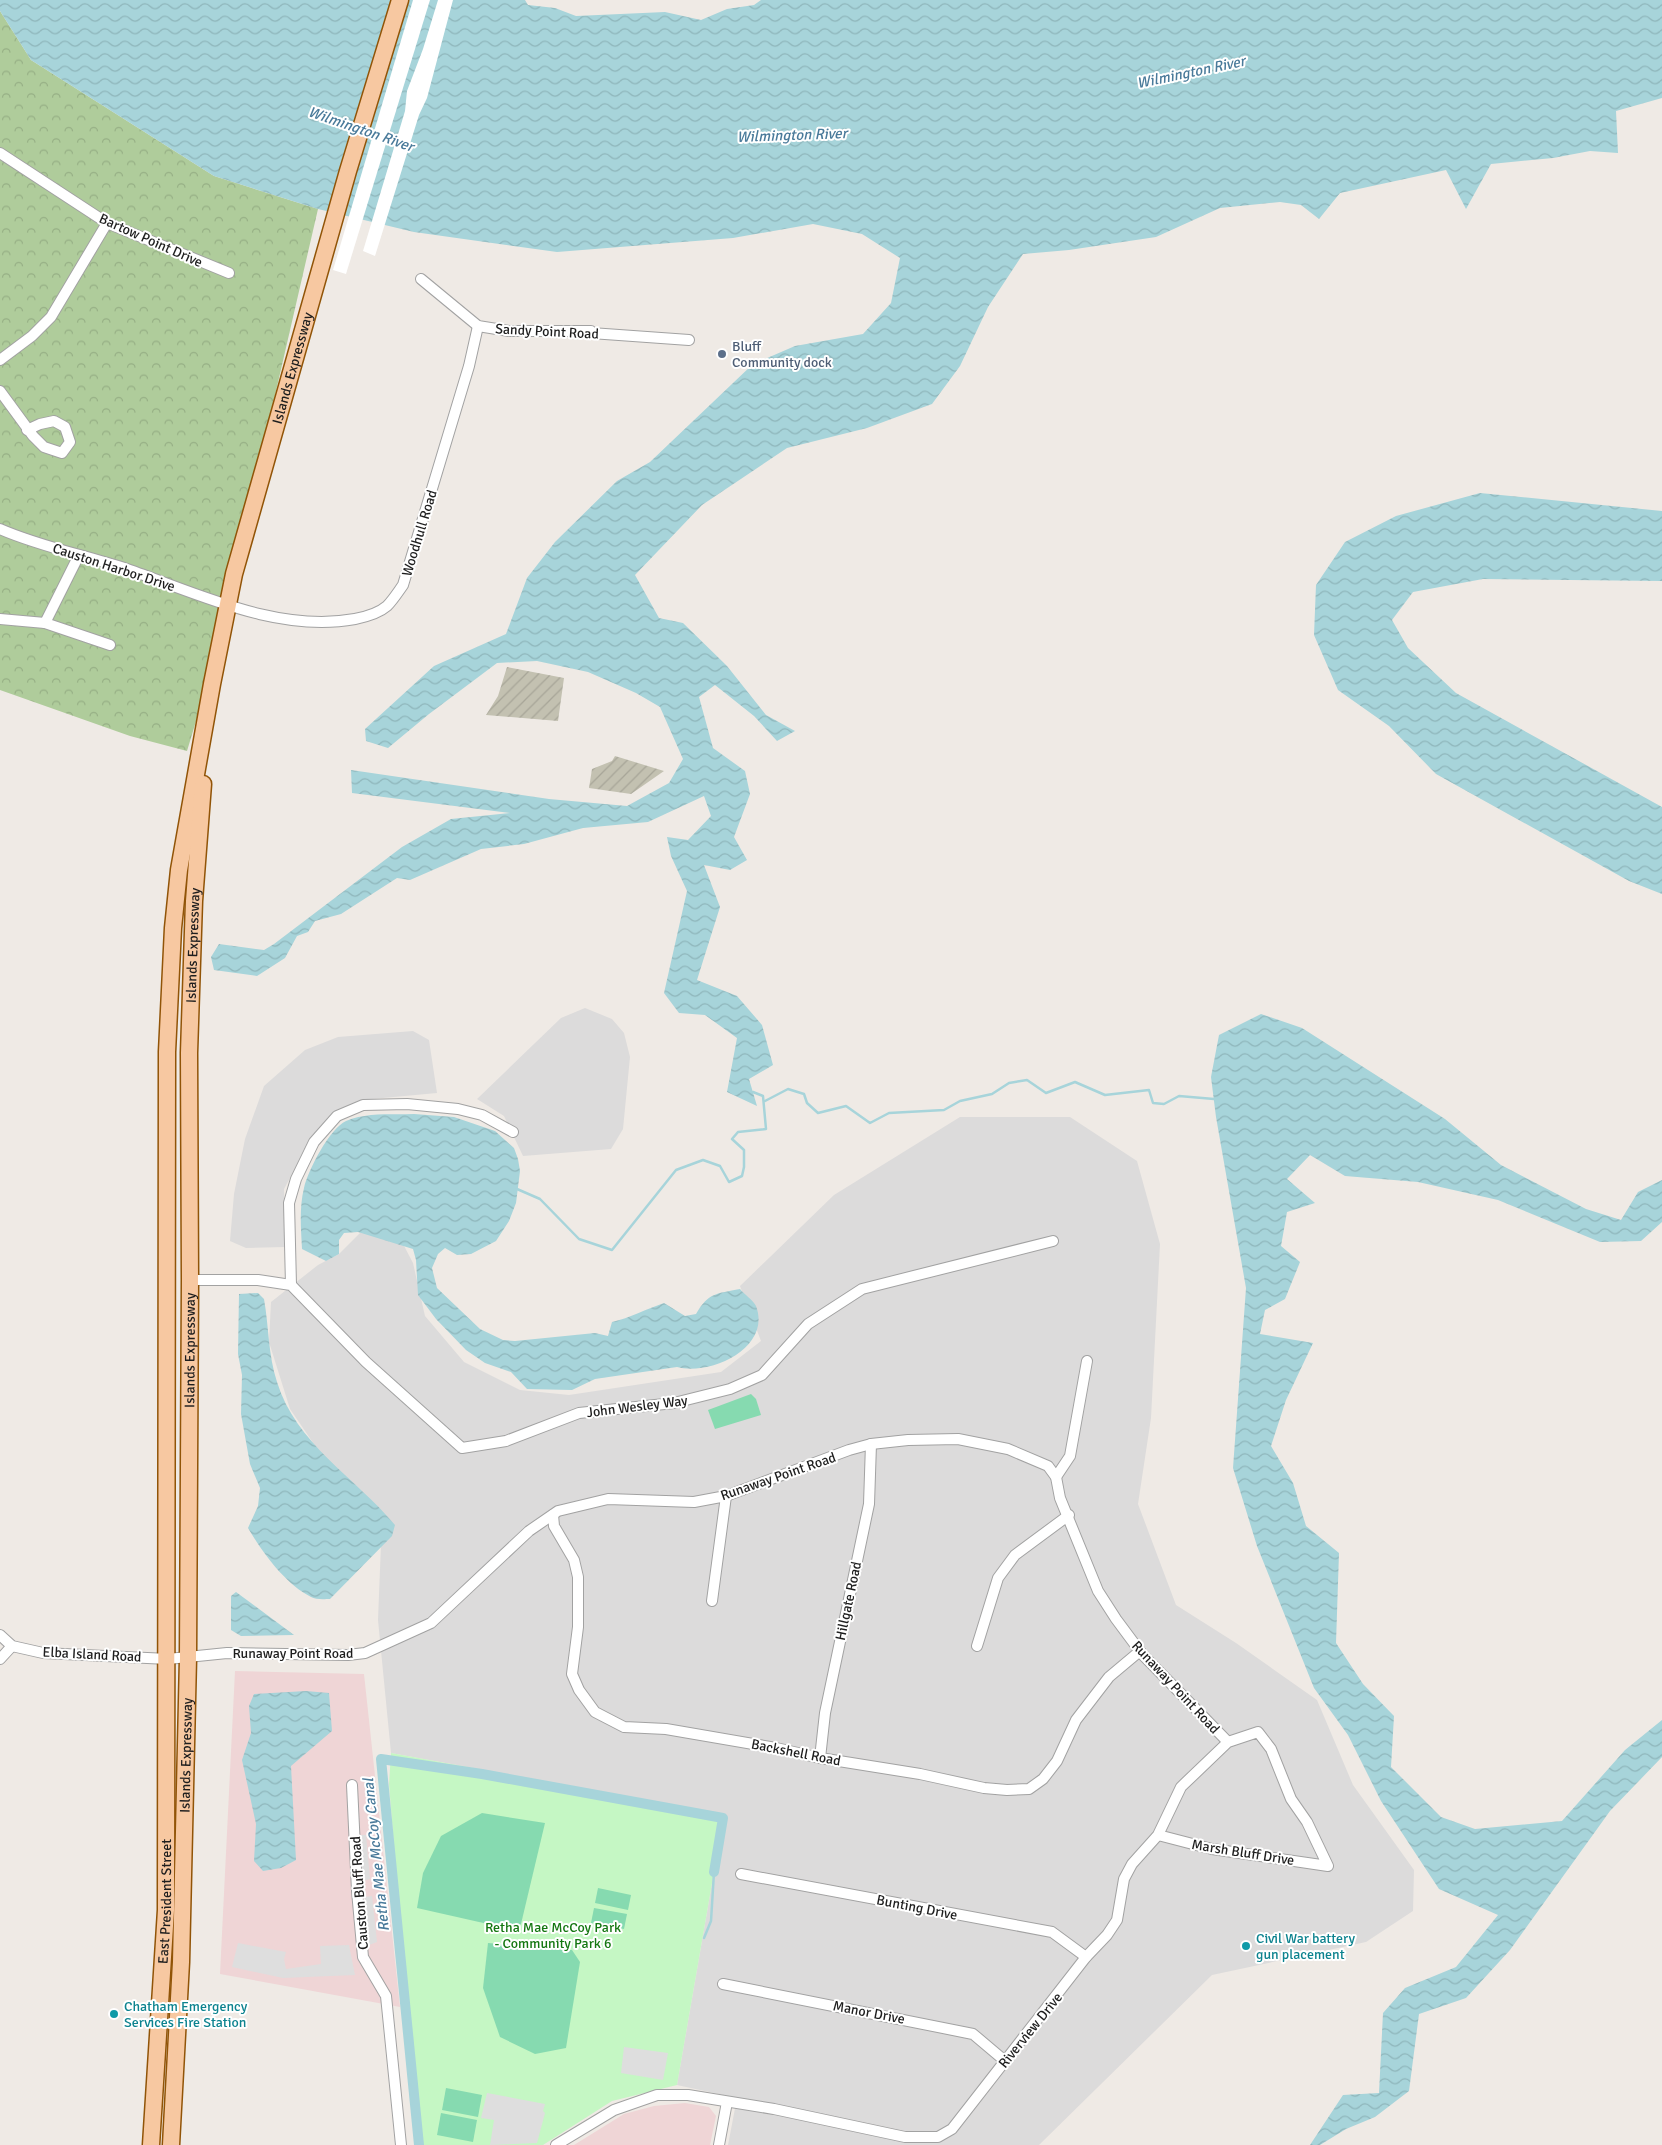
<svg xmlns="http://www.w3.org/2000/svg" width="1662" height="2145" font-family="Signika,sans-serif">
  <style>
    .residential { fill: #dcdbdb }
    .commercial { fill: #efd5d6 }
    .construction { fill: url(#construction-furrows) }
    .forest { fill: url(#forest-crowns) }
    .park { fill: #c5f7c4 }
    .pitch { fill: #86dab0 }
    .parking { fill: #dedede }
    .water { fill: url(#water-waves) }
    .pier { fill: #fff }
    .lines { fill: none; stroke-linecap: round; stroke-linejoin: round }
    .stream { stroke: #a7d4da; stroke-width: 2.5 }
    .canal { stroke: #a7d4da; stroke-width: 10 }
    .minor-casing { stroke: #a2a2a2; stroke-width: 12 }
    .primary-casing { stroke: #915407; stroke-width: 19 }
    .minor { stroke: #fff; stroke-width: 10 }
    .primary { stroke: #f7c8a1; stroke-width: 16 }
    .service-dot { fill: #5c6f8a; stroke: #fff; stroke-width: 2 }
    .culture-dot { fill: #0f9aa8; stroke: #fff; stroke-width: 2 }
    .labels { text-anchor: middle; stroke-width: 4; stroke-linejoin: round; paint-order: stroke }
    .street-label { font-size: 14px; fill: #1e1e1e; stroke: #fff }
    .service-label { font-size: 14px; fill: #4e5e75; stroke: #fff; text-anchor: start }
    .park-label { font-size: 14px; fill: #147711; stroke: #fff }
    .culture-label { font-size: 14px; fill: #0d838f; stroke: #fff; text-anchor: start }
    .water-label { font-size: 15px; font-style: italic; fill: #497a9a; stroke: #fff }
  </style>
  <defs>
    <pattern id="construction-furrows" width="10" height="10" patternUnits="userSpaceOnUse" patternTransform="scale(1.25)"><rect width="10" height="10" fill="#c3c1b1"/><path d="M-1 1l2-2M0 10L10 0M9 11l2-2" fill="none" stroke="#a7a598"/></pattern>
    <pattern id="forest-crowns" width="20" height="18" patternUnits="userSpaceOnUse" patternTransform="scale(1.25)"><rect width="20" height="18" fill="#afcc9b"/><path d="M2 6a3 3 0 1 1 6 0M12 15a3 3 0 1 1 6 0" fill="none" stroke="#96af85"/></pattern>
    <pattern id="water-waves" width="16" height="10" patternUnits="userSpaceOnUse" patternTransform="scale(1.25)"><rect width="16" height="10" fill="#a7d4da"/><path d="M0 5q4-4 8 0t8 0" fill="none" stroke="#8fb6bb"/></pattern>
  </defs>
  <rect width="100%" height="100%" fill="#efeae5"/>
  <!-- residential -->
  <g class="residential">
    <path d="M585,1008L612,1019L624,1033L630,1057L623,1129L611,1149L523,1156L504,1116L477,1099L561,1018Z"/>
    <path d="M413,1031L429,1040L437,1093L361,1100L332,1113L307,1147L284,1189L285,1247L246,1248L230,1241L234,1194L245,1139L264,1086L305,1050L338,1037Z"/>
    <path d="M960,1117H1070L1137,1161L1160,1244L1151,1418L1138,1504L1176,1605L1236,1643L1317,1700L1353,1785L1414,1870L1413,1911L1366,1942L1212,1975L1039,2145H728L737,2098L677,2085L724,1814L391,1753L378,1620L382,1519L333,1472L290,1409L269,1342L271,1302L318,1265L339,1254L362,1231L402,1242L413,1263L425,1316L464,1362L520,1390L569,1395L721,1372L761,1341L740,1286L834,1195Z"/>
  </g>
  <!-- commercial -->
  <g class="commercial">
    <path d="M235,1671L364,1674L400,2007L220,1974Z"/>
    <path d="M685,2103L709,2107L716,2116L710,2145H574L624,2114L654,2106Z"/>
  </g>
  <!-- construction -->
  <g class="construction">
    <path d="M507,667L564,678L558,721L486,715L498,696Z"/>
    <path d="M615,756L664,771L631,794L589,788L592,769L612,761Z"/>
  </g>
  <!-- forest -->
  <path class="forest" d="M0,11L31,60L214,176L318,209L212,668L187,751L130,736L0,690Z"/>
  <!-- park -->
  <path class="park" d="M391,1753L724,1814L677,2085L612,2101L543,2145H418L389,1784Z"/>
  <!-- pitch -->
  <g class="pitch">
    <path d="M751,1394L756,1399L761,1415L715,1429L708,1410Z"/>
    <path d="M482,1813L545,1823L521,1924L514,1930L417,1908L423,1873L441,1836Z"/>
    <path d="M598,1888L631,1895L628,1910L595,1903Z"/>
    <path d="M594,1908L627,1914L624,1929L591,1923Z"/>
    <path d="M488,1943L572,1950L580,1962L566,2048L535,2054L500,2037L483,1988Z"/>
    <path d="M446,2088L482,2095L478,2117L442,2110Z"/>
    <path d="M441,2113L477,2120L473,2142L437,2135Z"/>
  </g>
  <!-- parking -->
  <g class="parking">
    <path d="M358,1835H366L370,1879L363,1881Z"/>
    <path d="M372,1896L377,1942L369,1945L365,1897Z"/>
    <path d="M238,1943L286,1952L284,1959L286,1969L321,1964L320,1946L349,1945L355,1975L283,1978L232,1967Z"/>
    <path d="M624,2047L668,2053L663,2080L621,2073Z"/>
    <path d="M487,2093L545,2104L543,2111L545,2113L537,2143L490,2145L494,2120L481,2118Z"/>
  </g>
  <!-- water -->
  <g class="water">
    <path d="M0,0H525L528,5L555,8L576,16L665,12L701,20L727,9L754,5L761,0H1662V98L1616,111L1618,153L1590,151L1553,158L1491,164L1466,209L1446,170L1340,193L1319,219L1301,205L1280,202L1220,208L1156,237L1069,250L1023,254L988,307L960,366L932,404L867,428L787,448L702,505L635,575L659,618L683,623L727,666L766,715L795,731L777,741L754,716L715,685L699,697L713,748L745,771L750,794L734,837L747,860L730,870L704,865L720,907L697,980L737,996L762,1025L773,1065L749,1079L757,1106L727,1092L737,1038L705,1015L679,1013L664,993L687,891L671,856L667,837L688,840L711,816L704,796L648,822L583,828L524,844L481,849L410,880L397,878L341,914L315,921L308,932L297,936L285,958L257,976L214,970L211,957L219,944L264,950L274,944L402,847L451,819L510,813L352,793L351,770L549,799L627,806L669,783L683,759L660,707L636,693L588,672L537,661L497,663L429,714L388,748L366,741L365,729L434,666L506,634L527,578L555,542L617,481L650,462L753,364L795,346L863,334L891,303L900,258L862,234L813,224L733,238L557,252L414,232L318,209L214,176L31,60L0,11Z"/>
    <path d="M1480,493L1662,511V581L1483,579L1413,592L1392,620L1408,648L1456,693L1662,807V894L1629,881L1436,774L1389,726L1338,690L1314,635L1316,585L1345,542L1396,516Z"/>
    <path d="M1261,1014L1302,1028L1445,1119L1501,1165L1586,1209L1621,1220L1638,1192L1662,1180V1222L1641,1241L1600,1242L1498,1200L1418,1182L1345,1176L1310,1155L1287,1179L1315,1203L1287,1212L1281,1246L1300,1262L1285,1299L1265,1310L1260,1334L1313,1343L1286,1400L1271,1446L1293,1483L1306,1526L1339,1553L1336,1643L1363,1684L1394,1716L1391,1767L1441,1817L1475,1829L1562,1821L1625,1750L1662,1720V1757L1610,1811L1510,1950L1466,1998L1419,2014L1409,2091L1375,2117L1346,2129L1320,2145H1310L1343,2095L1379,2093L1383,2013L1405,1988L1456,1967L1498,1915L1439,1889L1381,1801L1348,1735L1314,1688L1257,1546L1233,1468L1246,1288L1216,1117L1211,1077L1219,1035Z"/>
    <path d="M414,1114L454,1117L495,1131L514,1148L518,1159L520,1171L516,1203L509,1221L496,1241L471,1254L457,1255L445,1248L438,1254L432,1268L437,1288L480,1329L503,1340L515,1341L595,1333L608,1336L612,1322C630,1318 646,1309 664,1303L685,1316L696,1314C709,1292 716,1294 740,1289C744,1294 753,1300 756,1306C772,1348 710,1376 677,1367L595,1379L572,1390L527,1389L511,1372L485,1363L466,1350L436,1319L418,1295L416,1260L413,1249L358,1232L344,1233L339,1240V1254L326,1261L302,1249C301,1229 299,1208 304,1188C308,1170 330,1128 346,1121C367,1112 392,1115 414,1114Z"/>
    <path d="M258,1293L264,1299C269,1327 268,1355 277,1382C296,1444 355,1477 395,1525L392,1536L330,1599C325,1599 316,1600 311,1597C285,1584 262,1552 248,1528L258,1506L260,1488L250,1464L241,1414L242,1375L238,1354L239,1294Z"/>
    <path d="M236,1592L294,1635L241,1636L231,1630V1596Z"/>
    <path d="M306,1691L329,1693L332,1731L291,1766L296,1860L281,1868L263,1871L254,1861L256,1824L242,1760L251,1733L249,1706L254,1694Z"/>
  </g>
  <!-- pier -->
  <g class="pier">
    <path d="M413,0H430L346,274L333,270Z"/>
    <path d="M438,0H453L427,98L419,115L375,256L363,251L405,111L407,91L423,49Z"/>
  </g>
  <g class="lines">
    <!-- stream -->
    <g class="stream">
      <path d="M765,1101L788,1089L804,1094L807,1103L818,1113L846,1106L870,1123L889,1113L944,1110L960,1101L992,1094L1009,1083L1027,1080L1046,1093L1075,1082L1105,1095L1149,1090L1153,1103L1164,1104L1179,1096L1214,1099"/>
      <path d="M517,1189L540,1199L579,1239L612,1250L676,1170L703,1160L720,1166L729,1182L742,1176L744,1167V1150L732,1139L738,1132L766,1129L763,1096L753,1092"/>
      <path d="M704,1938L711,1921L714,1872"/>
    </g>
    <!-- canal -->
    <path class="canal" d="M419,2145L381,1759L482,1774L723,1818L714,1872"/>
    <defs>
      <g id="minor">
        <path d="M0,153L107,223L229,273"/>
        <path d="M421,279L478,326L509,331H591V333L689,340"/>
        <path d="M0,360L32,336L51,317L107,223"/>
        <path d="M0,391L33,436L44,447L62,453L70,442L65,427L54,421L40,424L27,430"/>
        <path d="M0,529C41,547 85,555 127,569C199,594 278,633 355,619C365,617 379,613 387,606C393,600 398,592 403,585L469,366L478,326"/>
        <path d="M0,619L45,623L110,645"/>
        <path d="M45,623L79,555"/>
        <path d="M190,1280H258L291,1285L366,1362L462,1448L506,1441L579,1413L674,1403L730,1389L762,1375L808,1324L862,1289L1053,1241"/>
        <path d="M291,1285L289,1203L296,1179L314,1142L337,1116L363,1105L407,1104L458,1109L482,1115L513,1132"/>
        <path d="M1056,1477L1070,1456L1087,1361"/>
        <path d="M553,1515L554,1526L574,1560L578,1577V1627L572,1674L579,1690L595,1712L624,1727L666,1729L776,1748L820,1758L920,1774L984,1788L1007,1790L1029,1789L1043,1779L1057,1761L1076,1720L1109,1677L1140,1651"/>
        <path d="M712,1601L726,1496"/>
        <path d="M0,1635L12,1646L43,1653L168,1659L227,1653L348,1655L365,1653L431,1623L529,1531L558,1511L608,1499L694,1502L726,1496L849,1450L871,1444L908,1440L958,1439L1008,1449L1048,1466L1056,1477L1060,1498L1098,1591L1116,1619L1142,1654L1228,1742"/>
        <path d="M977,1646L998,1578L1015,1555L1069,1515"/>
        <path d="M0,1659L12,1646"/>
        <path d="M820,1758L825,1713L869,1504L871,1444"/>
        <path d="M352,1785L357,1891L363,1957L386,1996L401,2145"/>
        <path d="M741,1874L1052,1932L1086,1957"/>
        <path d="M723,1984L973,2034L1005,2061"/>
        <path d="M556,2145L614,2110L657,2095H688L774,2109L905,2137H938L952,2129L1086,1957L1107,1935L1117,1920L1124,1879L1132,1864L1158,1835L1181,1787L1228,1742L1258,1732L1271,1749L1291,1799L1307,1822L1328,1866L1212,1849L1158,1835"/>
        <path d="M719,2145L727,2102"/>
      </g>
      <g id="primary">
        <path id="s1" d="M151,2145L166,1910L167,1052L173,928L179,870L212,684L234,574L348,171L400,0"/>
        <path id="s2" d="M171,2145L181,1962L188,1658L190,1280L189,1053L194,901L203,784"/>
      </g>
    </defs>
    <!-- minor casing -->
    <use href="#minor" class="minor-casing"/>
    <!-- primary casing -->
    <use href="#primary" class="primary-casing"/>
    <!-- minor -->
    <use href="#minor" class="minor"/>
    <!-- primary -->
    <use href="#primary" class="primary"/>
  </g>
  <!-- markers -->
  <circle class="service-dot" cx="722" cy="354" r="5"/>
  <g class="culture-dot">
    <circle cx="1246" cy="1946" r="5"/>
    <circle cx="114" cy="2014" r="5"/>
  </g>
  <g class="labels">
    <!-- street labels -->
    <g class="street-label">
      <text transform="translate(151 240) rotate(24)" y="5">Bartow Point Drive</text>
      <text transform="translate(547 331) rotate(3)" y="5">Sandy Point Road</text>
      <text dy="5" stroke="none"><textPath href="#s1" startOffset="1791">Islands Expressway</textPath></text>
      <text transform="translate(419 533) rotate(-73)" y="5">Woodhull Road</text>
      <text transform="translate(114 567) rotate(18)" y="5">Causton Harbor Drive</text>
      <text dy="5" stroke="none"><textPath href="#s2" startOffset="1200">Islands Expressway</textPath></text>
      <text dy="5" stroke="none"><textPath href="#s2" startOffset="795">Islands Expressway</textPath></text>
      <text transform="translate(637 1406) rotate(-7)" y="5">John Wesley Way</text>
      <text transform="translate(778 1476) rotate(-19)" y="5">Runaway Point Road</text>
      <text transform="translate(848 1601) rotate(-78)" y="5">Hillgate Road</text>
      <text x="293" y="1658">Runaway Point Road</text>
      <text transform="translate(92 1654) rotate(3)" y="5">Elba Island Road</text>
      <text transform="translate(1176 1687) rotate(47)" y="5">Runaway Point Road</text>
      <text transform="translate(796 1752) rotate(11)" y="5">Backshell Road</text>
      <text dy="5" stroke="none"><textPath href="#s2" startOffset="390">Islands Expressway</textPath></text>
      <text transform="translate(1243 1852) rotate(9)" y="5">Marsh Bluff Drive</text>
      <text transform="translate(359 1893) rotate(-94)" y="5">Causton Bluff Road</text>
      <text dy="5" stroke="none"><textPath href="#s1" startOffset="244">East President Street</textPath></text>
      <text transform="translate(917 1907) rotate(11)" y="5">Bunting Drive</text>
      <text transform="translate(869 2012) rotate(11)" y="5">Manor Drive</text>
      <text transform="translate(1030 2030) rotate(-51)" y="5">Riverview Drive</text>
    </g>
    <!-- service labels -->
    <g class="service-label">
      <text x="732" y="351">Bluff<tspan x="732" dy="16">Community dock</tspan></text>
    </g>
    <!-- park labels -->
    <g class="park-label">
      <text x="553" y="1932">Retha Mae McCoy Park<tspan x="553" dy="16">- Community Park 6</tspan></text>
    </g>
    <!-- culture labels -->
    <g class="culture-label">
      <text x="1256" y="1943">Civil War battery<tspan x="1256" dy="16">gun placement</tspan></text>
      <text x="124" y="2011">Chatham Emergency<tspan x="124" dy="16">Services Fire Station</tspan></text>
    </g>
    <!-- water labels -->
    <g class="water-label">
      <text transform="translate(1191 72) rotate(-12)" y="5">Wilmington River</text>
      <text transform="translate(361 129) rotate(19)" y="5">Wilmington River</text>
      <text transform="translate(792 135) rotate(-2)" y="5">Wilmington River</text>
      <text transform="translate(376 1855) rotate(-96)" y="5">Retha Mae McCoy Canal</text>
    </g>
  </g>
</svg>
